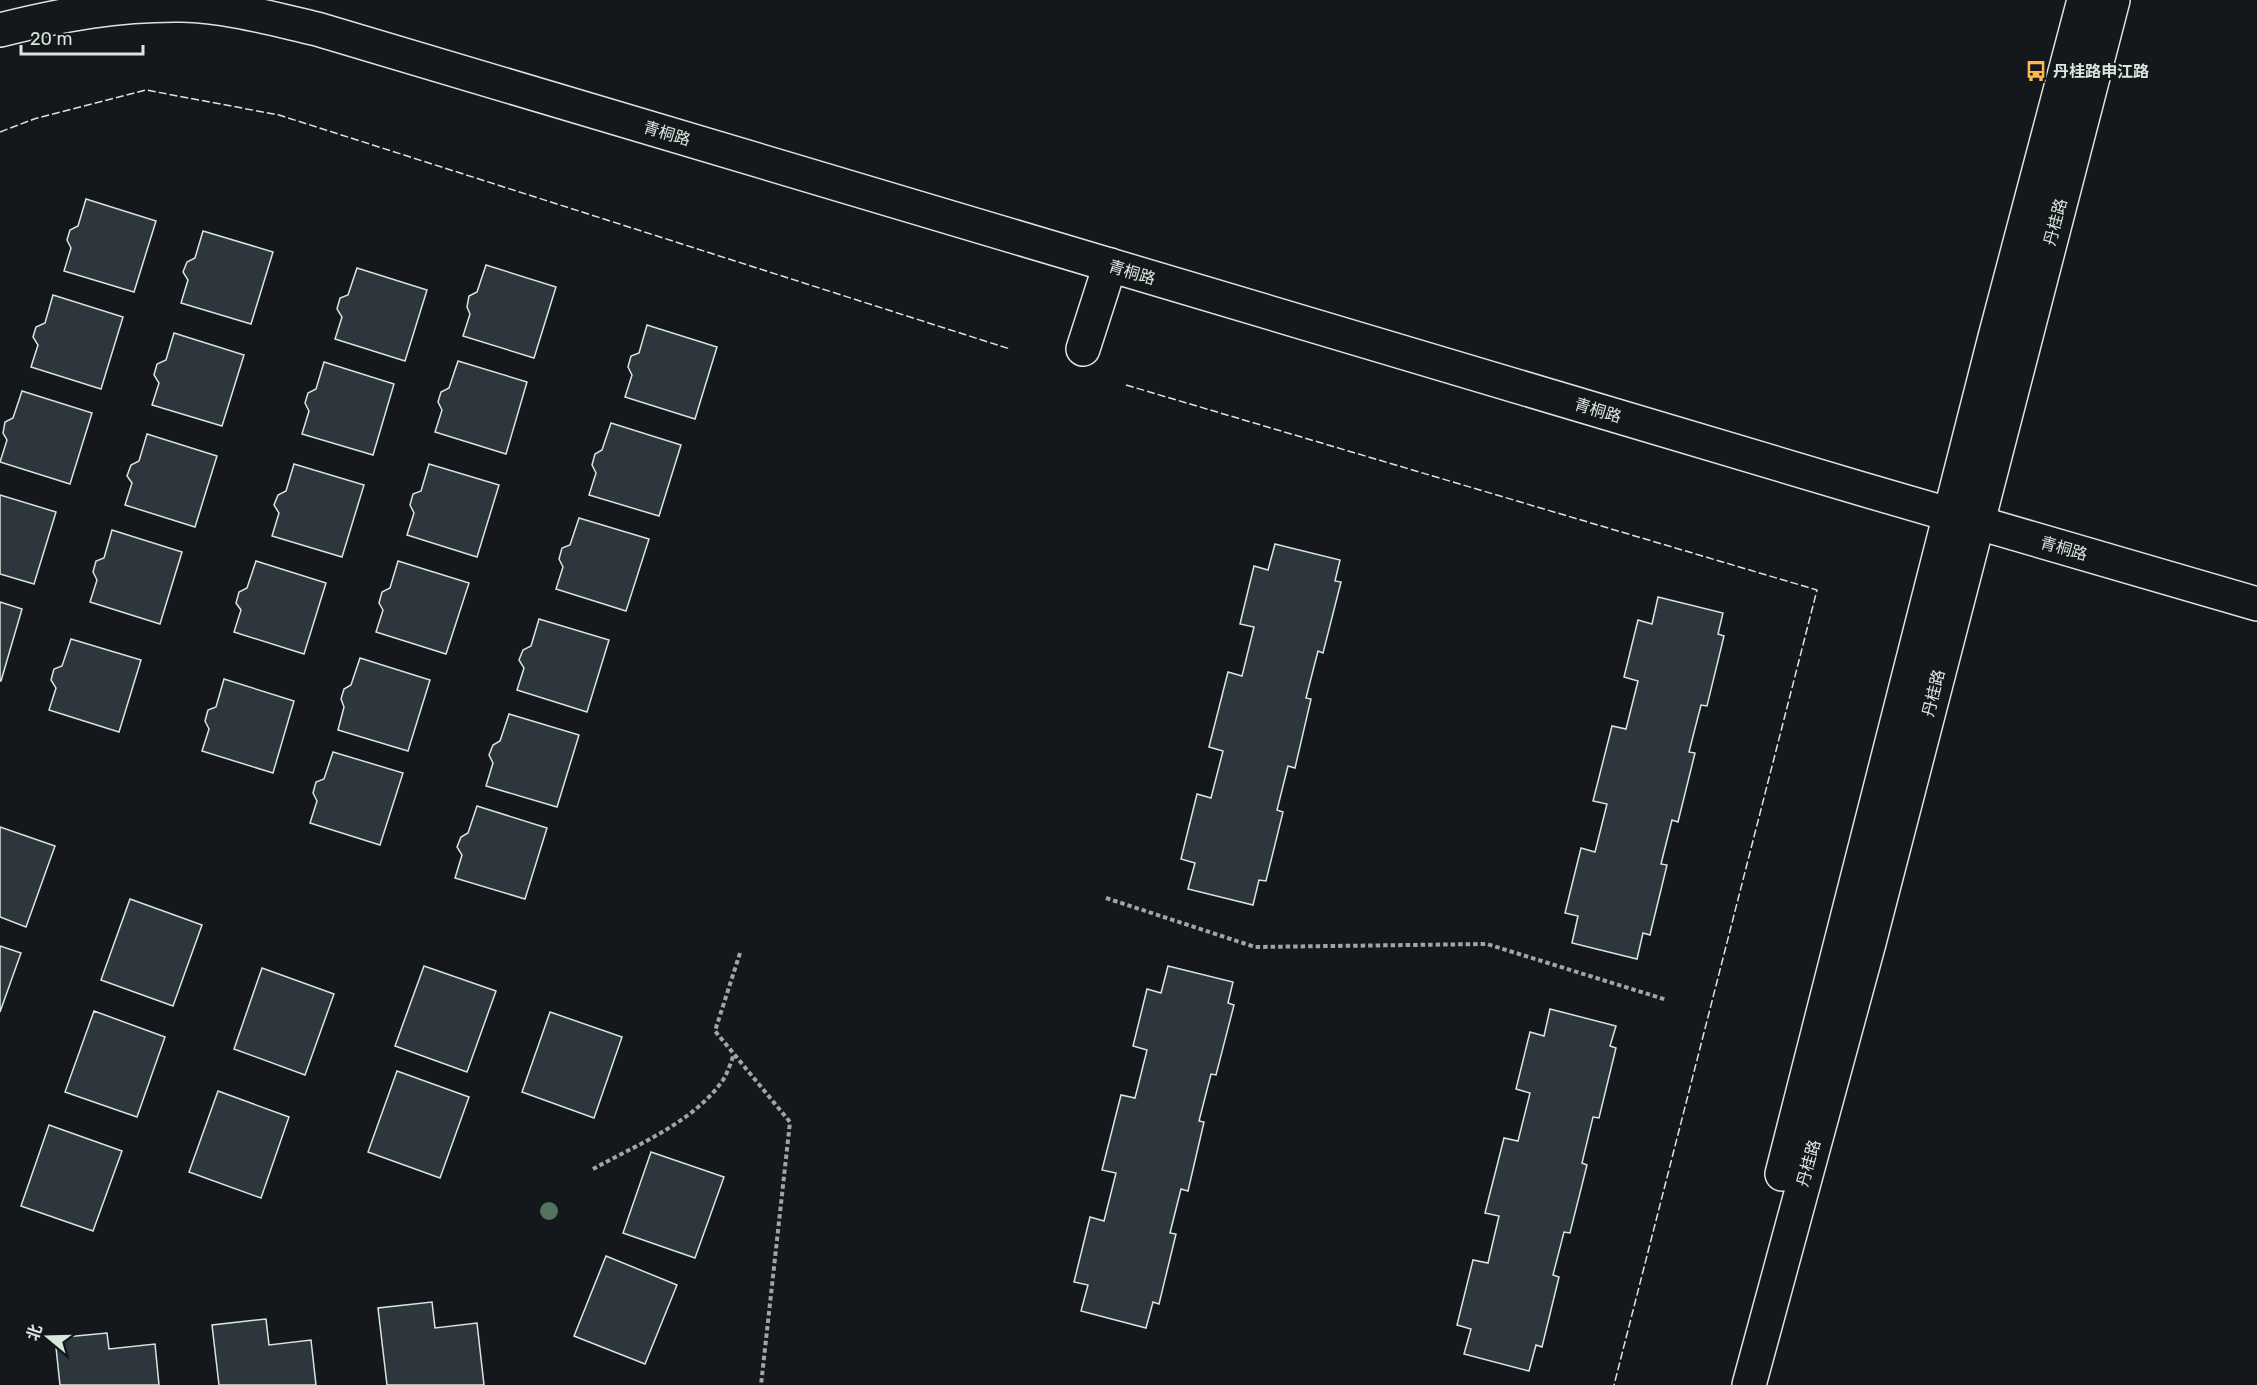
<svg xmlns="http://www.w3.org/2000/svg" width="2257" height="1385" font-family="Rubik,'Noto Sans SC',sans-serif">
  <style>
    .building { fill: #2c363c; stroke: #d8e6dc; stroke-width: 1.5 }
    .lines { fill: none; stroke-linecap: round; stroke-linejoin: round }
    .minor-casing { stroke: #d8e6dc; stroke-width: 36 }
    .path { stroke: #9da8a2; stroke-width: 4; stroke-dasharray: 4.5 3; stroke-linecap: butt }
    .minor { stroke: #14181c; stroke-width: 33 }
    .fence { stroke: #d8e6dc; stroke-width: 1.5; stroke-dasharray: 8 3; stroke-linecap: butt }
    .tree { fill: #55745f }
    .labels { text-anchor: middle; stroke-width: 4.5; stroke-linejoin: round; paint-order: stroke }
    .poi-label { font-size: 16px; font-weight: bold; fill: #d8e6dc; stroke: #14181c; text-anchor: start }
    .street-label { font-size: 16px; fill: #d8e6dc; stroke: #14181c }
  </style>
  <rect width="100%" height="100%" fill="#14181c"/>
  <!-- building -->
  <g class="building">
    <path d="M86,199L156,221L134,292L64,271L71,248L67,240L70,230L78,226Z"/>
    <path d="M203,231L273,252L251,324L181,303L188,280L183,272L187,262L195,258Z"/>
    <path d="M486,265L556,287L534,358L463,336L470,314L467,307L469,296L477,292Z"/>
    <path d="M357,268L427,290L405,361L335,339L342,317L337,309L340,298L348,295Z"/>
    <path d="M53,295L123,317L101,389L31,367L38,345L33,337L36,327L45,323Z"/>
    <path d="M647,325L717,347L695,419L625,397L632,375L628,367L631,356L639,353Z"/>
    <path d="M174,333L244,355L222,426L152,405L159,383L154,375L157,364L166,360Z"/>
    <path d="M458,361L527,382L506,454L435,432L442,410L438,402L441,392L449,388Z"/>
    <path d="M324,362L394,384L373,455L302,434L309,411L305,403L308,393L316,389Z"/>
    <path d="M22,391L92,413L70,484L0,462L7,440L3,433L5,422L13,418Z"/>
    <path d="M611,423L681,445L659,516L589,495L596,473L592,465L595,454L602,450Z"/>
    <path d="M147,434L217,456L195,527L125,505L132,483L127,476L131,465L139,461Z"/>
    <path d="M294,464L364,485L342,557L272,536L279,513L274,505L278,495L286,491Z"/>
    <path d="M429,464L499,485L477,557L407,535L414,513L410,505L413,494L421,491Z"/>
    <path d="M0,495L56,512L34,584L0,574Z"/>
    <path d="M579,518L649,539L626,611L556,589L563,567L559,559L562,548L570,545Z"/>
    <path d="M112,530L182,552L160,624L90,602L97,580L93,572L96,561L104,558Z"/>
    <path d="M1275,544L1340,560L1335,581L1341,582L1323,653L1318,651L1306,698L1311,699L1295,768L1288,766L1277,810L1283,812L1266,881L1259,880L1253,905L1188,889L1195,863L1181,859L1197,794L1211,798L1223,751L1209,747L1228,672L1242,676L1254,627L1240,624L1254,566L1268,570Z"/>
    <path d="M256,561L326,583L304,654L234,632L241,610L236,603L239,592L247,588Z"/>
    <path d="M398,561L469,583L446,654L376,632L383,610L379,603L382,592L390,588Z"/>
    <path d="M1658,597L1723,613L1718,634L1724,636L1707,706L1701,705L1689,752L1695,753L1678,822L1672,820L1661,864L1667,865L1650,935L1643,933L1637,959L1572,943L1578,916L1565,913L1581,848L1595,852L1607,804L1593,801L1612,726L1626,729L1638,681L1624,677L1638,620L1652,624Z"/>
    <path d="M0,602L22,609L1,681H0Z"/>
    <path d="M539,619L609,640L587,712L517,690L524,668L519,660L523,650L531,646Z"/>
    <path d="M71,639L141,660L119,732L49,710L56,688L51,680L54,669L62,666Z"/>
    <path d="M360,658L430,680L408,751L338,730L344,707L341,699L344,689L351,685Z"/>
    <path d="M224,679L294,701L273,773L202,751L209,729L205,721L208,710L216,707Z"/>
    <path d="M509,714L579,735L557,807L486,786L493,763L489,755L493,745L500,741Z"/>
    <path d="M333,752L403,773L380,845L310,823L317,801L313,793L316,782L324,779Z"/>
    <path d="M477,806L547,828L525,899L455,878L462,855L457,847L461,837L468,833Z"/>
    <path d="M0,827L55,846L26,927L0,917Z"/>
    <path d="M130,899L202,925L173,1006L101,980Z"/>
    <path d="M0,946L21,953L0,1012Z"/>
    <path d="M424,966L496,991L467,1072L395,1046Z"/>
    <path d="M1168,966L1233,982L1228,1003L1234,1005L1216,1075L1211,1074L1199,1121L1204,1122L1188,1191L1181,1189L1170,1233L1176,1234L1159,1304L1153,1302L1146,1328L1081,1311L1088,1285L1074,1282L1090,1217L1104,1221L1116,1173L1102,1170L1121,1095L1135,1098L1147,1050L1133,1046L1147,989L1161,993Z"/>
    <path d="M262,968L334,994L305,1075L234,1049Z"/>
    <path d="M1550,1009L1616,1026L1610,1046L1616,1048L1599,1118L1593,1117L1582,1163L1587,1165L1570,1233L1564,1232L1553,1275L1559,1277L1542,1347L1536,1345L1529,1371L1464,1354L1471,1329L1457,1325L1473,1260L1488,1263L1499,1216L1485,1213L1504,1138L1518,1141L1530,1093L1516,1089L1530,1032L1544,1036Z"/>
    <path d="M94,1011L165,1037L137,1117L65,1092Z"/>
    <path d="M550,1012L622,1037L594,1118L522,1092Z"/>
    <path d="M397,1071L469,1097L440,1178L368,1152Z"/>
    <path d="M218,1091L289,1117L261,1198L189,1172Z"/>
    <path d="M49,1125L122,1151L93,1231L21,1206Z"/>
    <path d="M651,1152L724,1177L695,1258L623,1233Z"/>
    <path d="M606,1256L677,1285L645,1364L574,1336Z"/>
    <path d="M432,1302L435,1328L477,1323L484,1385H387L378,1308Z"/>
    <path d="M266,1319L269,1345L311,1340L316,1385H219L212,1325Z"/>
    <path d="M107,1333L109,1349L155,1344L159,1385H60L55,1338Z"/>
  </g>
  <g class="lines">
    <defs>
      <g id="minor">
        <path d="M0,30C60,15 119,4 182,5C228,6 273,19 317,29L1862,489L2257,604"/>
        <path d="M1083,349L1110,265"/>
        <path d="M1782,1174L1995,337L2084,0"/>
        <path d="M1749,1385L1869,943L2113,0"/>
      </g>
    </defs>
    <!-- minor casing -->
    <use href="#minor" class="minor-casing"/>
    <!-- path -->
    <g class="path">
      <path d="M1106,898L1255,947L1487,944L1667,1000"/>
      <path d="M740,953L715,1031L790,1122L761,1385"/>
      <path d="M593,1169C638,1144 693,1123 723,1080C728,1072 731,1062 734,1054"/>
    </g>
    <!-- minor -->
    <use href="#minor" class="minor"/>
    <!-- fence -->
    <g class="fence">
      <path d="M0,132L34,119L146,90L279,115L1010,349"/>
      <path d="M1126,385L1817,590L1614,1385"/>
    </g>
  </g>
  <!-- trees -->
  <circle class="tree" cx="549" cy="1211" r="9"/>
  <!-- icons -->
  <defs>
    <symbol id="bus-bare" viewBox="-9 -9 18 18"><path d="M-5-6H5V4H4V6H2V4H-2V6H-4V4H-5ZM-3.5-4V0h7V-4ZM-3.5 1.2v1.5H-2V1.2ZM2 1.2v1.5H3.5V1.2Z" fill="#ffb74d" stroke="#14181c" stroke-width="2.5" paint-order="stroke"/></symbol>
  </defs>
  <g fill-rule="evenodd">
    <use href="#bus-bare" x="2021" y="56" width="30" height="30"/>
  </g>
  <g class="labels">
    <!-- poi labels -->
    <g class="poi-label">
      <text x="2053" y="77">丹桂路申江路</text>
    </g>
    <!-- street labels -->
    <g class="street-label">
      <text transform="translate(667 133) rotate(17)" y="6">青桐路</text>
      <text transform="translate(2055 222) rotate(-75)" y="6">丹桂路</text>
      <text transform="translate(1132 272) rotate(17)" y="6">青桐路</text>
      <text transform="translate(1598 410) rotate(17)" y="6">青桐路</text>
      <text transform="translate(2064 548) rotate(16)" y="6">青桐路</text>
      <text transform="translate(1933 693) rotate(-76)" y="6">丹桂路</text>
      <text transform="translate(1808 1163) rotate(-74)" y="6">丹桂路</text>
    </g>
  </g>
  <!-- north arrow -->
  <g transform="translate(48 1337) rotate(289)" stroke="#14181c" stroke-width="4.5" paint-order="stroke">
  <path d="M0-4.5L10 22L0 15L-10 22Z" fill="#d8e6dc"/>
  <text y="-9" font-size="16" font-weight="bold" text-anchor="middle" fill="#d8e6dc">北</text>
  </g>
  <!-- scale -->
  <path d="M21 45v9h122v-9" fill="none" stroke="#d8e6dc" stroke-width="3"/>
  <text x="30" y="45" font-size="18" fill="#d8e6dc" stroke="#14181c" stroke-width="4.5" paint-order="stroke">20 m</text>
</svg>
